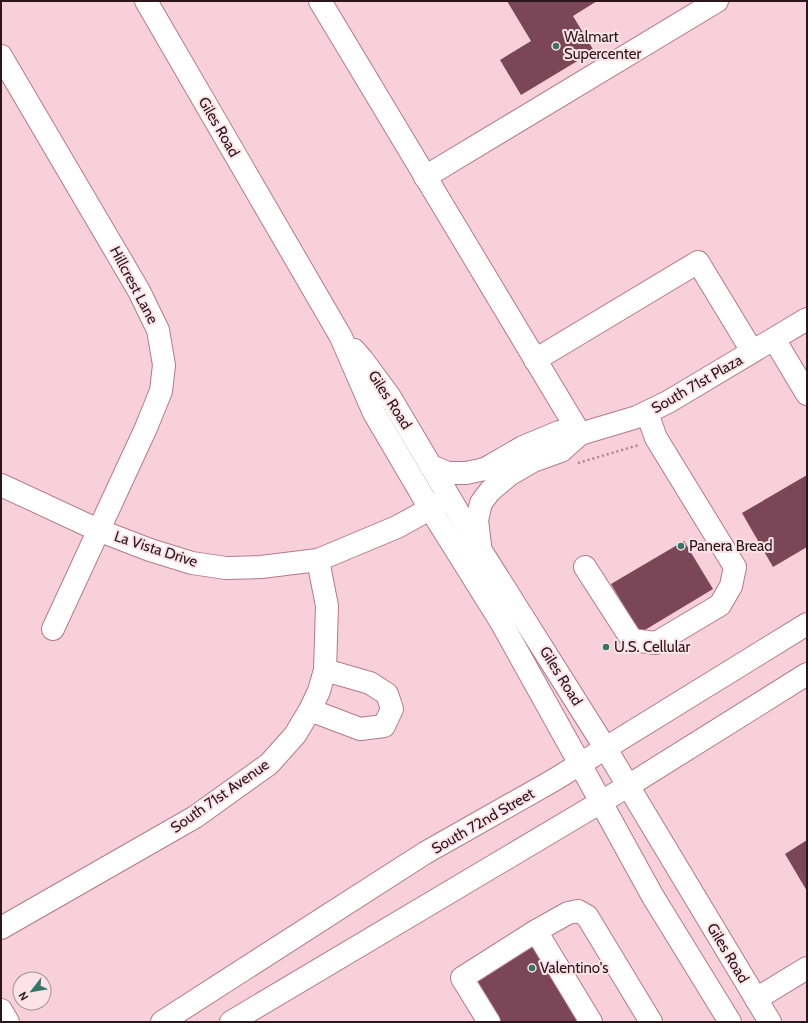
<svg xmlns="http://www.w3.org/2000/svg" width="808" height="1023" font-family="Cabin,sans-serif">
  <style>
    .building { fill: #7b4658 }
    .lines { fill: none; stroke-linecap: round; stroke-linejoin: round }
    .minor-casing { stroke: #b4798d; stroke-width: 24 }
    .major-casing { stroke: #b4798d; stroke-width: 24 }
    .path { stroke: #a78690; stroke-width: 2.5; stroke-dasharray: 2 3; stroke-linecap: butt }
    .minor { stroke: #fff; stroke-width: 22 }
    .major { stroke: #fff; stroke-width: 22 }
    .poi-dot { fill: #337668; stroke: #fce2e9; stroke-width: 1.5 }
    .labels { text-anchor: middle; stroke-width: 4; stroke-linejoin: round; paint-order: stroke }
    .poi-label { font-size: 15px; fill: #2c151d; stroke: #fce2e9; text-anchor: start }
    .street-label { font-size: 15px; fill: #2c151d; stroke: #fce2e9 }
  </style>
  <rect width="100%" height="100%" fill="#f7d0dc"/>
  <!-- building -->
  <g class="building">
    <path d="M507,1H597L573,16L594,51L521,95L500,60L531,41Z"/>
    <path d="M807,475V547L773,567L742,513Z"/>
    <path d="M684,541L713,589L640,633L611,584Z"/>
    <path d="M807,840V891L785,854Z"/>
    <path d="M533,946L578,1022H499L475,982Z"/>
  </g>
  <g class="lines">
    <defs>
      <g id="minor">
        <path d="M146,1L341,337L374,413L431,510L501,622L580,764"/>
        <path d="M320,1L580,434"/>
        <path d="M1,56L139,291L158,330L164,365L161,391L146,428L53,629"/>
        <path d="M425,177L717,1"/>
        <path d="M774,339L807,394"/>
        <path d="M354,350L362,359L390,397L480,549L606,749"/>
        <path d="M535,360L698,262L752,351"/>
        <path d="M431,466L448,473H466L485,469L523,447L559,432L580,434L637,417L668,402L807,319"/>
        <path d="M1,485L98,530L150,550L192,563L226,568L261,567L318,560L397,527L444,501"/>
        <path d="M480,545L477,520L481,503L490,491L509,475L533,461L561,451L580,434"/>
        <path d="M585,567L632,640L656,643L720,605L731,586L735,567L656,438L647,413"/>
        <path d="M310,710L360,729L384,726L392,709L387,694L370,683L325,670"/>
        <path d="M1,928L195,817L269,764L295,735L310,710L319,691L325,670L327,606L318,560"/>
        <path d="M536,931L568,913L578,911L587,916L651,1022"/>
        <path d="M756,999L807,968"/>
        <path d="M1,1010L8,1022"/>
        <path d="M489,1022L462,978L536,931L591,1022"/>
      </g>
      <g id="major">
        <path d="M606,749L770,1022"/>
        <path d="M580,764L652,895L730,1022"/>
        <path d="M162,1022L425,853L554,780L807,624"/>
        <path d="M231,1022L628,786L807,674"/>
      </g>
    </defs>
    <!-- minor casing -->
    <use href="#minor" class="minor-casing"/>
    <!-- major casing -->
    <use href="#major" class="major-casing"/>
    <!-- path -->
    <path class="path" d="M578,463L639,445"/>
    <!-- minor -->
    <use href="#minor" class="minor"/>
    <!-- major -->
    <use href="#major" class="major"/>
  </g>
  <!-- markers -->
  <g class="poi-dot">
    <circle cx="556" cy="46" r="4"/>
    <circle cx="681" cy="546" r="4"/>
    <circle cx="606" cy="647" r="4"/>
    <circle cx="532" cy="968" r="4"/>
  </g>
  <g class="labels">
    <!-- poi labels -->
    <g class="poi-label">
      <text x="564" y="42">Walmart<tspan x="564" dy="17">Supercenter</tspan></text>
      <text x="689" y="551">Panera Bread</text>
      <text x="614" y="652">U.S. Cellular</text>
      <text x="540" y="973">Valentino's</text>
    </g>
    <!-- street labels -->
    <g class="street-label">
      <text transform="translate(219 127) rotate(60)" y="5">Giles Road</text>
      <text transform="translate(134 285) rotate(62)" y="5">Hillcrest Lane</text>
      <text transform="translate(697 384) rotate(-30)" y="5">South 71st Plaza</text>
      <text transform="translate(390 400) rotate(57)" y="5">Giles Road</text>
      <text transform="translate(156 549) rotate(18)" y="5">La Vista Drive</text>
      <text transform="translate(561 676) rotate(58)" y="5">Giles Road</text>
      <text transform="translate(220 796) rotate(-35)" y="5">South 71st Avenue</text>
      <text transform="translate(483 821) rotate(-30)" y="5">South 72nd Street</text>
      <text transform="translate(728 953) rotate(59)" y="5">Giles Road</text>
    </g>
  </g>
  <!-- border -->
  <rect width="808" height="1023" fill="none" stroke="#2c151d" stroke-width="4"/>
  <!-- north arrow -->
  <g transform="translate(32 991) rotate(239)"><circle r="19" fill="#fce2e9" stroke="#a99097"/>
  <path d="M0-3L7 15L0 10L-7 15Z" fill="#337668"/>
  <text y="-6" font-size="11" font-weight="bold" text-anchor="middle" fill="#2c151d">N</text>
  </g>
</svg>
